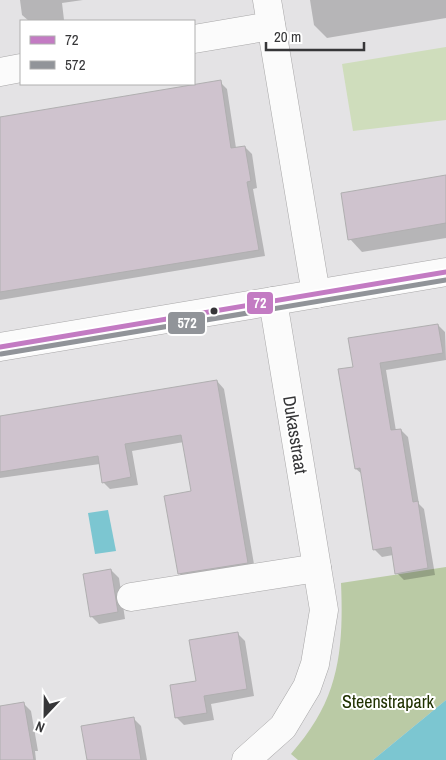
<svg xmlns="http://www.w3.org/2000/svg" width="446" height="760" font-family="'Archivo Narrow',sans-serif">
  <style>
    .green { fill: #cfddbc }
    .forest { fill: #bacaa5 }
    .water { fill: #7cc6d1 }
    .shadow { fill: #0003 }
    .building { fill: #cfc3ce; stroke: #b0afb0 }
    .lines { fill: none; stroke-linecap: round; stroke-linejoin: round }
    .minor-casing { stroke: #a8a7a8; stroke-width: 29 }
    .major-casing { stroke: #a8a7a8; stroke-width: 29 }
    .minor { stroke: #fbfbfb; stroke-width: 28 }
    .major { stroke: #fbfbfb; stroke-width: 28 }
    .bus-1-casing { stroke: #fff; stroke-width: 9 }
    .bus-2-casing { stroke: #fff; stroke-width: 9 }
    .bus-1 { stroke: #c37bc3; stroke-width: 5 }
    .bus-2 { stroke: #919499; stroke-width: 5 }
    .bus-dot { fill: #363638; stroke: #fff; stroke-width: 2 }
    .labels { text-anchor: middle; stroke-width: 4; stroke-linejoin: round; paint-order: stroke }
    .street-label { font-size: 18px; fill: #363638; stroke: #fff }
    .park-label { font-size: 18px; fill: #203100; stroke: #fff }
    .line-badge { stroke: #fff; stroke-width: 2 }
    .badge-label { font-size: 14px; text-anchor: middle; font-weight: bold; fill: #fff }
  </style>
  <rect width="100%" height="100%" fill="#e4e3e5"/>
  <!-- green -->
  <path class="green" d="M446,47V120L353,131L342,64Z"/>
  <!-- forest -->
  <path class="forest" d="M446,567V700L373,760H298L291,754C300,743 309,732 316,720C342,678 343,630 341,583Z"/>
  <!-- water -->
  <g class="water">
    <path d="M108,510L116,551L95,554L88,513Z"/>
    <path d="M446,700V760H373Z"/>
  </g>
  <!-- shadow -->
  <g class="shadow">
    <path d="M20,0H83L62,3L64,20L53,21H29L22,15Z"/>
    <path d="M310,0H446V18L327,38L314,25Z"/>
    <path d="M220,82L227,89L236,148L245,147L252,154L257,188L253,189L265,256L0,300V152Z"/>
    <path d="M446,176V238L362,252L350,239Z"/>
    <path d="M438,325L445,332L446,360L386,370L396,431L401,430L408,437L419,504L424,509L435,575L404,580L397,573L393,555L382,557L375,550L362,474L356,469L355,368Z"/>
    <path d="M217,381L224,389L255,570L186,581L179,573L192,492L184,442L132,451L138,485L110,489L103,482L100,464L0,478V417Z"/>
    <path d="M111,570L119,578L125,619L99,624L91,616Z"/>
    <path d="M237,633L245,641L254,696L211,704L214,720L184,725L176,717L197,682Z"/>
    <path d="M23,703L31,711L38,751H35L36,760H0V707Z"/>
    <path d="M133,718L141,726L147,760H87Z"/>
  </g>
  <!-- building -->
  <g class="building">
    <path d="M221,80L231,148L245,146L251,181L247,182L259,250L0,292V117Z"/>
    <path d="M446,175V223L348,240L341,193Z"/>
    <path d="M438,324L443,353L380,363L391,430L401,429L413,502L418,501L428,568L395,574L391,547L373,550L360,468L355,469L338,369L353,367L348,338Z"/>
    <path d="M217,380L248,563L178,574L164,496L191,491L181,435L125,444L131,477L102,483L98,456L0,472V416Z"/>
    <path d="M111,569L118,612L90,617L83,574Z"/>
    <path d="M238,632L247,689L204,696L207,713L175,718L170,685L196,681L189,640Z"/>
    <path d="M24,702L34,760H0V706Z"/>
    <path d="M134,717L141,760H87L81,726Z"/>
  </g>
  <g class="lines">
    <defs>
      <g id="minor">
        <path d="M267,0L316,294"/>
        <path d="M194,39L271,26"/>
        <path d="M0,72L21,68"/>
        <path d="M131,597L317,568"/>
        <path d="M246,760L283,727L307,687L315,664L324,610L273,301"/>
      </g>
      <path id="major" d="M0,347L446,272"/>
    </defs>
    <!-- minor casing -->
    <use href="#minor" class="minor-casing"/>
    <!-- major casing -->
    <use href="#major" class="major-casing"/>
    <!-- minor -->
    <use href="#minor" class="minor"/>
    <!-- major -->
    <use href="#major" class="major"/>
    <defs>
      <path id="bus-1" d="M0,347L446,272"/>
      <path id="bus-2" d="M1,354L446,280"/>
    </defs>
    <!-- bus-1 casing -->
    <use href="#bus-1" class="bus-1-casing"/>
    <!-- bus-2 casing -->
    <use href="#bus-2" class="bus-2-casing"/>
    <!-- bus-1 -->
    <use href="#bus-1" class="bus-1"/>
    <!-- bus-2 -->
    <use href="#bus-2" class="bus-2"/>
  </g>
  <!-- markers -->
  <circle class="bus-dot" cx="214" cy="311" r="4.5"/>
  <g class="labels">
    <!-- street labels -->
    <g class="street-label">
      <text transform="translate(295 435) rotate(81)" y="6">Dukasstraat</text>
    </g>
    <!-- park labels -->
    <g class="park-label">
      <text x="388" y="708">Steenstrapark</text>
    </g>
  </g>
  <g class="line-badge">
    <rect x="246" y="291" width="28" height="24" rx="5" fill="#c37bc3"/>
    <rect x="167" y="311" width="39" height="24" rx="5" fill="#919499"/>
  </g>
  <g class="badge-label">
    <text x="260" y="308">72</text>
    <text x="187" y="328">572</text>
  </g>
  <!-- legend -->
  <rect x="20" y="20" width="175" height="65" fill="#ffffff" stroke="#afafaf"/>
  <rect x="30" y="36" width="25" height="8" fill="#c37bc3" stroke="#afafaf"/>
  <text x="65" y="45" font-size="15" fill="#363638">72</text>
  <rect x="30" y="61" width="25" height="8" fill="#919499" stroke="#afafaf"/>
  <text x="65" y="70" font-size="15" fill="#363638">572</text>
  <!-- north arrow -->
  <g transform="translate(45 715) rotate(202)" stroke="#ffffff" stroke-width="4" paint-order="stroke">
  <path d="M0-4L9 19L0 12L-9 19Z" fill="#363638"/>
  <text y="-8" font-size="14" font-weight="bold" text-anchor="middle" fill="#363638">N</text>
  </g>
  <!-- scale -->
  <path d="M266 42v8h98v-8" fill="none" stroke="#363638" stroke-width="2.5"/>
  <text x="274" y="42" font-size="15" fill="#363638" stroke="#ffffff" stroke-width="4" paint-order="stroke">20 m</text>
</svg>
